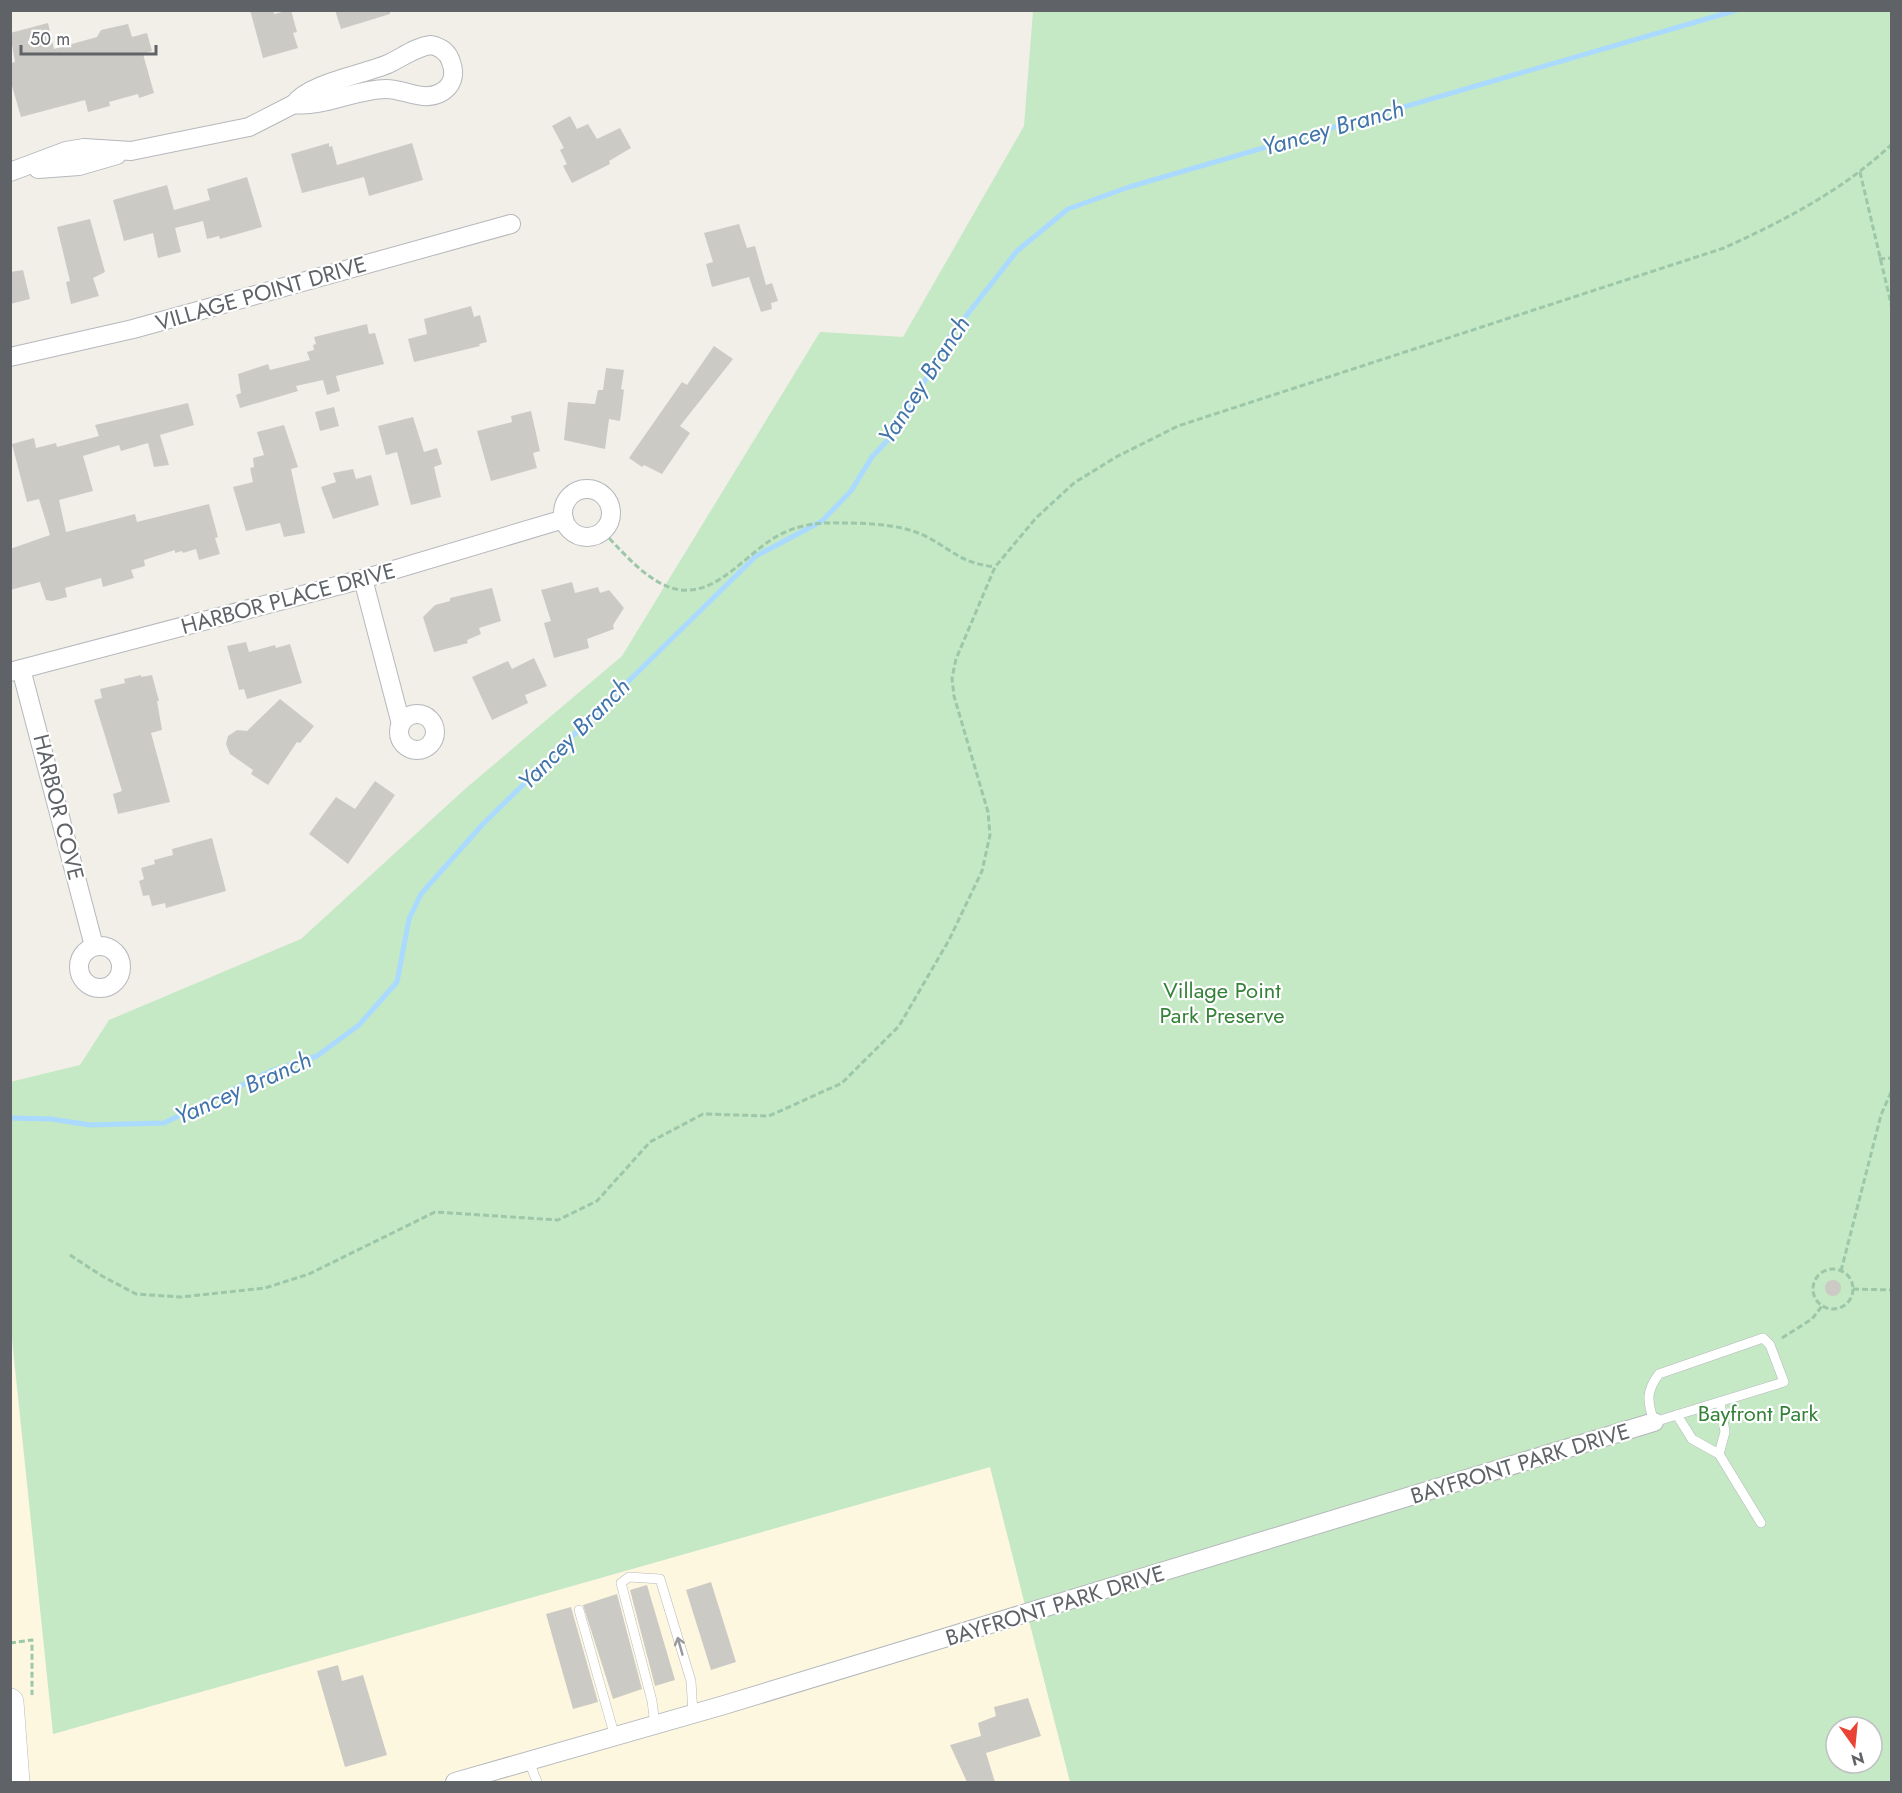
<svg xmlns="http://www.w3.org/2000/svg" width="1902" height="1793" font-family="Jost,sans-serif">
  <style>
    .commercial { fill: #fef7e0 }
    .green { fill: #c5e8c5; fill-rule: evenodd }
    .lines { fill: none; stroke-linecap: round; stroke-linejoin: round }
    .stream { stroke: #aadaff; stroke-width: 5 }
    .building { fill: #cccac5 }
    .lane-casing { stroke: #b5b8bc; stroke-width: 10 }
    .street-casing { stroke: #b5b8bc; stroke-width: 20 }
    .secondary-casing { stroke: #b6babf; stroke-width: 28 }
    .path { stroke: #9cc7a9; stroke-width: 3; stroke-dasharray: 6 3; stroke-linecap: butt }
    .lane { stroke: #fff; stroke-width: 9 }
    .street { stroke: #fff; stroke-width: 18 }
    .secondary { stroke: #fff; stroke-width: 27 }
    .oneway { stroke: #979a9d }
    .labels { text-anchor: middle; stroke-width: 4.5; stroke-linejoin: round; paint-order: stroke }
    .street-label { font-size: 22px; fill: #5f6368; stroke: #fff }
    .park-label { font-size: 22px; fill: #348238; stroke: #fff }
    .water-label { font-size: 24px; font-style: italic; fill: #4174aa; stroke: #fff }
  </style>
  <rect width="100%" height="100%" fill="#f1efe8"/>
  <!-- commercial -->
  <path class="commercial" d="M10,1328L54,1734L990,1467L1070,1782H11Z"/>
  <!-- green -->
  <path class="green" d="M1033,11H1891V1782H1070L990,1467L53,1734L11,1328L10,1082L80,1065L109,1020L301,939L465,789L622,656L820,332L903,337L1024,126ZM1836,1727H1872V1763H1836Z"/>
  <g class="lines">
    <!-- stream -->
    <path class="stream" d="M10,1118L51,1119L90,1125L164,1123L271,1071L317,1056L359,1025L397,982L409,919L421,894L482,825L756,556L822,521L851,491L872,457L898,429L948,339L1017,251L1068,209L1129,187L1737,10"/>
  </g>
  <!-- building -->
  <g class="building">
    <path d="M250,10H273L274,14L291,10L297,32L293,33L298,48L263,58Z"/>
    <path d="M335,10H390V14L341,29Z"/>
    <path d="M48,23L54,49L97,37L101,30L128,24L132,37L147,33L152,51L143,54L154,93L139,98L138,94L109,102L110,106L88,112L85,100L21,117L10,79V63L15,62L10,33Z"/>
    <path d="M570,116L577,129L588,124L597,139L620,128L631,148L609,161L610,164L572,183L563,166L567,164L560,150L564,148L552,126Z"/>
    <path d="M329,143V147L332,146L337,165L412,143L423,180L369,196L364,177L302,193L291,154Z"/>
    <path d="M247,177L262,227L220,239L219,236L207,239L203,221L175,228L181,252L158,258L153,233L124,241L113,200L167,185L174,210L210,200L207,189Z"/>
    <path d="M90,219L105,272L93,278L99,296L71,304L66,282L70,281L57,227Z"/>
    <path d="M739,224L747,248L755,246L766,285L772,283L778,301L771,303L772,309L761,312L749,277L712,287L706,264L713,262L704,233Z"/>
    <path d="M23,270L30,299L10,304V272Z"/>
    <path d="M471,306L474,317L480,315L487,342L479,344L480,346L414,362L408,339L427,334L424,319Z"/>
    <path d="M367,324L369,334L375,333L384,364L336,376L340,391L327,395L323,380L296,386L298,391L240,408L236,395L241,393L238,374L268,364L270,370L310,360L307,352L314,350L313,345L316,344L314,337Z"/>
    <path d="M714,346L733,359L680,426L690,433L662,474L644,465L642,467L629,458L682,382L687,385Z"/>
    <path d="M606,368L624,370L621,389L624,390L620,421L609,419L605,449L564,440L568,402L595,404L598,390H603Z"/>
    <path d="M188,403L194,425L160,435L169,465L154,467L148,443L121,451L119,445L83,456L93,491L59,500L66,532L135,514L137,522L209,504L218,537L215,538L220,554L199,560L196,549L183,553L182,551L175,553V550L144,560L145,566L131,570L134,578L103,587L101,578L65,588L67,597L52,601L46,600L40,582L10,590V549L50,535L39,499L27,502L12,444L34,438L36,448L56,443L57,447L99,436L95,425Z"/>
    <path d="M334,407L339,426L320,431L315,412Z"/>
    <path d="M531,411L540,451L533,453L537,468L491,481L477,431L512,422L511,416Z"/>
    <path d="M413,417L424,452L437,448L442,464L434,467L441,497L411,505L397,452L386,455L378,426Z"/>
    <path d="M284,425L298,467L291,469L305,533L284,537L280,523L246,531L233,487L253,482L250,468L254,467L253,458L264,455L257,432Z"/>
    <path d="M353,469L356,479L371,475L379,505L333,519L321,487L336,482L333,473Z"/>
    <path d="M572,582L575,593L598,587L600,593L609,590L624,608L613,625L614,629L587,639L589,648L554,658L544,623L551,621L541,590Z"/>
    <path d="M492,588L501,621L479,628L481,634L467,640L468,643L434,652L423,617L435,605L450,601V598Z"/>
    <path d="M246,642L249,652L275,645L276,648L290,644L302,683L247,699L244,689L239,690L227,646Z"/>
    <path d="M534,658L547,686L525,695L528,703L492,720L472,677L508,661L512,669Z"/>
    <path d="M141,675V677L152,675L159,701H157L162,730L151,733L170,802L118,814L113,794L122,791L94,700L102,698L100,689L125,683L124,679Z"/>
    <path d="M280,699L314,726L300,743L297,742L268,785L251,774L253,770L230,754L226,744L228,736L237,730L247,731Z"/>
    <path d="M375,781L395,795L348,864L309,834L336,797L355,809Z"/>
    <path d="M212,838L226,891L166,908L165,903L152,906L149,895L143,896L139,881L144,879L141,868L155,864L154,860L173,855L172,849Z"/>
    <circle cx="1833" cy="1288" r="8"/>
    <path d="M711,1582L736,1662L711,1670L686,1590Z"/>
    <path d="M647,1585L675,1680L655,1686L630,1590Z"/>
    <path d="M617,1594L642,1689L613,1699L583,1605Z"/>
    <path d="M571,1607L598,1702L573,1709L546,1614Z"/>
    <path d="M338,1665L342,1681L363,1675L387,1755L345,1767L317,1671Z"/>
    <path d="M1028,1698L1041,1736L986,1753L995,1782H967L950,1745L981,1736L978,1723L996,1716L994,1707Z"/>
  </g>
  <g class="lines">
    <defs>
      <g id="lane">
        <path d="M1763,1338L1770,1345L1784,1382L1654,1422C1647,1401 1646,1391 1659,1374Z"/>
        <path d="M1677,1415L1692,1439L1719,1454L1761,1523"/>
        <path d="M1719,1454L1725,1432L1720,1402"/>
        <path d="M579,1610L615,1737"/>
        <path d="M655,1725L652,1701L621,1583L629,1577L660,1579L691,1681L693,1714"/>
        <path d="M529,1761L537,1782"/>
      </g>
      <g id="street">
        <path d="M431,45C441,47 448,52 451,62C456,75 452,87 440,93C422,102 405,89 386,89C356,89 322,108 294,104C309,83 365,74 388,64C403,57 415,47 431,45Z"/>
        <path d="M38,169L79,166L117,155"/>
        <path d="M10,172L66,151L84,148L131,151L249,127L294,104"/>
        <path d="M10,357L133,329L511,224"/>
        <circle cx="587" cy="513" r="24"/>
        <path d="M363,579L401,724"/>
        <path d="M21,669L94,946"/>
        <path d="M10,672L363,579L564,519"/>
        <circle cx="417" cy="732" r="18"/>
        <circle cx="100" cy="967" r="21"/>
        <path d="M455,1782L724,1705L1654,1422"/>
      </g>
      <path id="secondary" d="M10,1702L16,1782"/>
    </defs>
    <!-- lane casing -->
    <use href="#lane" class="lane-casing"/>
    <!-- street casing -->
    <use href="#street" class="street-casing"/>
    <!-- secondary casing -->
    <use href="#secondary" class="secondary-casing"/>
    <!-- path -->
    <g class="path">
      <path d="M1860,172L1892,308"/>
      <path d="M1879,259L1892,258"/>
      <path d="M603,532C620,549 638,571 660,583C706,608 737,562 771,540C791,526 816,522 840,523C868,523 904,524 929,538C956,553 962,563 995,567"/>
      <path d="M70,1255L102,1276L136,1294L181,1297L265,1288L309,1274L435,1212L558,1220L597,1201L650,1142L703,1114L769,1116L842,1083L899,1026L949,940L982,871L990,835L988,812L954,696L952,678L956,659L995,567L1036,518L1074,483L1116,457L1178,426L1724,248C1785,220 1842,191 1892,144"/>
      <circle cx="1833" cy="1289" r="20"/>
      <path d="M1841,1271L1881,1115L1892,1090"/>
      <path d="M1853,1289L1892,1290"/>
      <path d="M1782,1338L1812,1319L1822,1306"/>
      <path d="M10,1643L32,1640V1695"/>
    </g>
    <!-- lane -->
    <use href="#lane" class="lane"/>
    <!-- street -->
    <use href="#street" class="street"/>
    <!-- secondary -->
    <use href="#secondary" class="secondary"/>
  </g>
  <!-- one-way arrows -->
  <defs><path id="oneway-shaft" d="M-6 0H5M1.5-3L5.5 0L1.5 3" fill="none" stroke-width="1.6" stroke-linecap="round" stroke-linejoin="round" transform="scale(1.5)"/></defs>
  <use class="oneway" href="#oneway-shaft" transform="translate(680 1646) rotate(-106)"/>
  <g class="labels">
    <!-- street labels -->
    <g class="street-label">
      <text transform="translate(261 293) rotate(-16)" y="8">VILLAGE POINT DRIVE</text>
      <text transform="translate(288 598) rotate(-15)" y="8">HARBOR PLACE DRIVE</text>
      <text transform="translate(59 807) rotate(76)" y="8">HARBOR COVE</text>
      <text transform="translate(1520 1463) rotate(-17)" y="8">BAYFRONT PARK DRIVE</text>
      <text transform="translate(1055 1605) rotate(-17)" y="8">BAYFRONT PARK DRIVE</text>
    </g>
    <!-- park labels -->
    <g class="park-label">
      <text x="1222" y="998">Village Point<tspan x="1222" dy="25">Park Preserve</tspan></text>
      <text x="1758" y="1421">Bayfront Park</text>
    </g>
    <!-- water labels -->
    <g class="water-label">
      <text transform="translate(1333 128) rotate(-16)" y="8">Yancey Branch</text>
      <text transform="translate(924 380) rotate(-57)" y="8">Yancey Branch</text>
      <text transform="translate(574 734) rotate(-45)" y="8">Yancey Branch</text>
      <text transform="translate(243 1088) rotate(-24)" y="8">Yancey Branch</text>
    </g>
  </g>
  <!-- border -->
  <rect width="1902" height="1793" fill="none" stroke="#5f6368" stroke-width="24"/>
  <!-- north arrow -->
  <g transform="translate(1854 1745) rotate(165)"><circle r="28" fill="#ffffff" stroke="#bfc1c3" stroke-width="1.5"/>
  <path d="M0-4.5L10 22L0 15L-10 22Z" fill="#ea4335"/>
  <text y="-9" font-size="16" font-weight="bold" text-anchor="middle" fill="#5f6368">N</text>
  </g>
  <!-- scale -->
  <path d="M21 45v9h135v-9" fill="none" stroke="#5f6368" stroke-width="3"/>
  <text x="30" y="45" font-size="18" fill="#5f6368" stroke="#ffffff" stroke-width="4.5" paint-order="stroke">50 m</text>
</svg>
